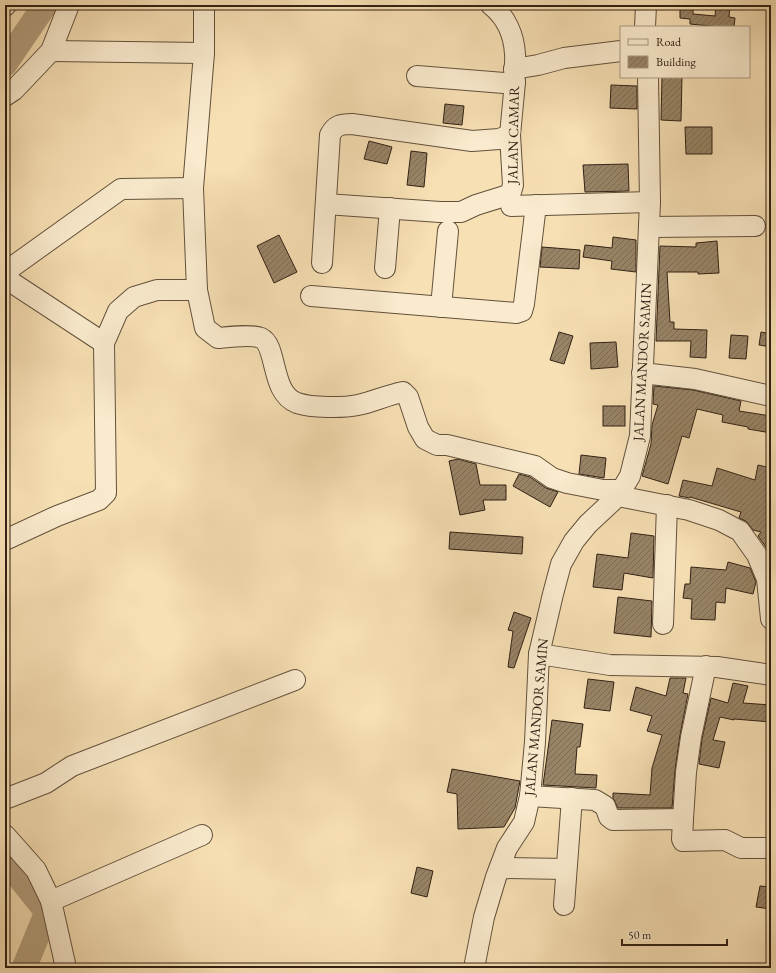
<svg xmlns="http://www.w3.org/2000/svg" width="776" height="973" font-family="'EB Garamond',serif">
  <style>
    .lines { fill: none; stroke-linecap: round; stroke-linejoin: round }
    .river { stroke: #b49f7e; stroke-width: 25 }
    .building { fill: url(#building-hatch); stroke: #312114 }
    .minor-casing { stroke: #62513c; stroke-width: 22 }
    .minor { stroke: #faebce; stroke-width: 20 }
    .labels { text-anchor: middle; stroke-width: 4; stroke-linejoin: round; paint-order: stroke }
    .street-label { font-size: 14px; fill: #312114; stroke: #faebce }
  </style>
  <defs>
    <pattern id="building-hatch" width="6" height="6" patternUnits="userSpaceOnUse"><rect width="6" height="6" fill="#988467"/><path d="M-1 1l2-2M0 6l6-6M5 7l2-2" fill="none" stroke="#7d6c54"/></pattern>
  </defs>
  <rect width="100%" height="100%" fill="#f7e0b4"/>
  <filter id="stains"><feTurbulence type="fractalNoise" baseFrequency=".005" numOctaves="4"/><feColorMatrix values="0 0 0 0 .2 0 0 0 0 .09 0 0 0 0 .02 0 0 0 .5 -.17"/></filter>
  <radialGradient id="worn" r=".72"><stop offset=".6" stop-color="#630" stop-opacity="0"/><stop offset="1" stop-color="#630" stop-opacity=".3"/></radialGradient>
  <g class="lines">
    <!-- river -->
    <g class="river">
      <path d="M5,64L45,5"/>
      <path d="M5,868L15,872L47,912L24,968"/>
    </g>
  </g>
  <!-- building -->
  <g class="building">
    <path d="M680,5H693V14L715,16L716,5H730L729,17L735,18L734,27H720L690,24V19L680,18Z"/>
    <path d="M662,77H682L681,121L661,120Z"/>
    <path d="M611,85L637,86V109L610,108Z"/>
    <path d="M445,104L464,106L462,125L443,123Z"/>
    <path d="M685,127H712V154H686Z"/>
    <path d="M369,141L392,147L387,164L364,159Z"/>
    <path d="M411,151L427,153L424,187L407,185Z"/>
    <path d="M628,164L629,191L585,192L583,165Z"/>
    <path d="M279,235L297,272L274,283L257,246Z"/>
    <path d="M613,237L636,240V272L611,269L612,261L583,257L585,245L612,248Z"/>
    <path d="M717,241L719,273L698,274V272H667L670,322H674V329L707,330L706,358L690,357L691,341H656L660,246L696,247V243Z"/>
    <path d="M542,247L580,250L579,269L540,267Z"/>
    <path d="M559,332L573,336L564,364L550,360Z"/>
    <path d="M761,332L771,334V347L759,345Z"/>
    <path d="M731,335L748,336L746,359L729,358Z"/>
    <path d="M616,342L618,367L591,369L590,343Z"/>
    <path d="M654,386L693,390L741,401L739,411L771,416V433L748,429V427L722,422L723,415L697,409L689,438L682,436L668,484L642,476L651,444L652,425L658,405L653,404Z"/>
    <rect x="603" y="406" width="22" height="20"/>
    <path d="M581,455L606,458L604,478L579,474Z"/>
    <path d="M458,459L476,464L480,485H506V500H483L485,510L460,515L449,461Z"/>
    <path d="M758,465L771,468V554L758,536L761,532L753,530L746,521L739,518L741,512L690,497V498L679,496L683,480L712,486L717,468L755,480Z"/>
    <path d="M519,474L530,477L546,488L558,492L550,507L513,486Z"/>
    <path d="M450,532L523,537L522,554L449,549Z"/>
    <path d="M631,533L654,536L653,578L624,573L622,590L593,587L597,554L628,558Z"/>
    <path d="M728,562L750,568L756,582L753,594L726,588L725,603L716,602L715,620L691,619L692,599L683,598L685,584H690L691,567L726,570Z"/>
    <path d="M618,597L652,601L651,637L614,633Z"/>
    <path d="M514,612L531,618L514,668L508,667L513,631L508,630Z"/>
    <path d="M670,678H686L683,693L688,694L680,735L675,770L672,808H618L613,798V793L650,795L652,768L662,735L647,731L652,716L630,710L636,687L666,696Z"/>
    <path d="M588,679L614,682L610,711L584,708Z"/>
    <path d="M733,683L748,686L743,703L771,705V722L734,719V720L720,717L713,740L725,742L719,768L699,764L702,739L711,698L728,703Z"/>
    <path d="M552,720L583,724L580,747H577L575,774L597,775L596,788L543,785Z"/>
    <path d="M452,769L520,781L515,808L504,827L458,829L457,794L447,792Z"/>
    <path d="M417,867L433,871L427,897L411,893Z"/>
    <path d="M760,886L771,887V909L756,907Z"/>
  </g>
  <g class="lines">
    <defs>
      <g id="minor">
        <path d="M204,5V53L193,188L197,290L205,328L218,338C228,337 252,334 261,338C278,346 270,393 297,403C312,408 343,408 358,405C373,402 387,395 403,392L408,397L418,427L425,439L437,445H447L535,466L552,478L567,483L603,490H622"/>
        <path d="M5,6L6,5"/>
        <path d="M645,27L646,5"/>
        <path d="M51,51L204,53"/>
        <path d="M514,69L538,65L564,58L621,51"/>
        <path d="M417,76L504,83L515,82"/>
        <path d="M5,96L14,90L51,51L69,5"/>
        <path d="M326,204L440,212H461L476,205L508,195L511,192L513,185L510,135L515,82C513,73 516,64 515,54C514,35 506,17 491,5"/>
        <path d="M511,206L650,202"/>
        <path d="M649,227L755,226"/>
        <path d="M322,263L330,135C335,125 341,124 352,124L472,141L499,139L510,135"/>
        <path d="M385,268L390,208"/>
        <path d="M5,272L121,189L193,188"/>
        <path d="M5,278L104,343"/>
        <path d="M311,296L516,313L522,311L524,304L536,205"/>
        <path d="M441,307L448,231"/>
        <path d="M642,373L695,379L771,396"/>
        <path d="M618,496L689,510L719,520L740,531L757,555L767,579L771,619"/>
        <path d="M5,540L57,516L99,500L106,493L104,343L118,311L134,297L157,290H197"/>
        <path d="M663,624L667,505"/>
        <path d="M539,654L610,665L717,667L771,675"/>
        <path d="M530,796L595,800L605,806L609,817L613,820L683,819L682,839L683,841L725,840L741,848H771"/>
        <path d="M5,799L46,783L72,766L295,680"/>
        <path d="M683,819L686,772L691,737L706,666"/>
        <path d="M5,835L36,870L51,901L66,968"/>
        <path d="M500,868L566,869"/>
        <path d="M51,901L202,835"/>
        <path d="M564,905L572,798"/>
        <path d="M474,968L484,917L496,877L507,848L524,822L530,796L535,742L539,654L553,594L561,564L574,541L588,524L618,496L630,476L640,436L650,202L648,77"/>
      </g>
    </defs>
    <!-- minor casing -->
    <use href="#minor" class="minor-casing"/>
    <!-- minor -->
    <use href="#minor" class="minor"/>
  </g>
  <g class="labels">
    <!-- street labels -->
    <g class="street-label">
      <text transform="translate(513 135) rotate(-89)" y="5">JALAN CAMAR</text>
      <text transform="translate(642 362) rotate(-87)" y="5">JALAN MANDOR SAMIN</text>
      <text transform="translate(536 717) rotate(-85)" y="5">JALAN MANDOR SAMIN</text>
    </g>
  </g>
  <!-- margin -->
  <rect width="776" height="973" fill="none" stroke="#f7e0b4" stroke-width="20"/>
  <rect x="6" y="6" width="764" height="961" fill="none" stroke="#312114" stroke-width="2"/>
  <rect x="10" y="10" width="756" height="953" fill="none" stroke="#312114"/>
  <!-- legend -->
  <rect x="620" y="26" width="130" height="52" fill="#faebce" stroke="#aa9a84"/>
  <rect x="628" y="39" width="20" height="6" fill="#faebce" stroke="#aa9a84"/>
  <text x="656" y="46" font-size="12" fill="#312114">Road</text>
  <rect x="628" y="56" width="20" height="12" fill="url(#building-hatch)" stroke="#aa9a84"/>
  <text x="656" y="66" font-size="12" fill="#312114">Building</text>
  <!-- scale -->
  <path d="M622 939v6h105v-6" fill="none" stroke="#312114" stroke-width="2"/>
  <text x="628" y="939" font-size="12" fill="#312114" stroke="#faebce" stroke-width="3" paint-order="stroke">50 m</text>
  <rect width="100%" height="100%" filter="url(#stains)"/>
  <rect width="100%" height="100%" fill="url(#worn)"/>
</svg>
